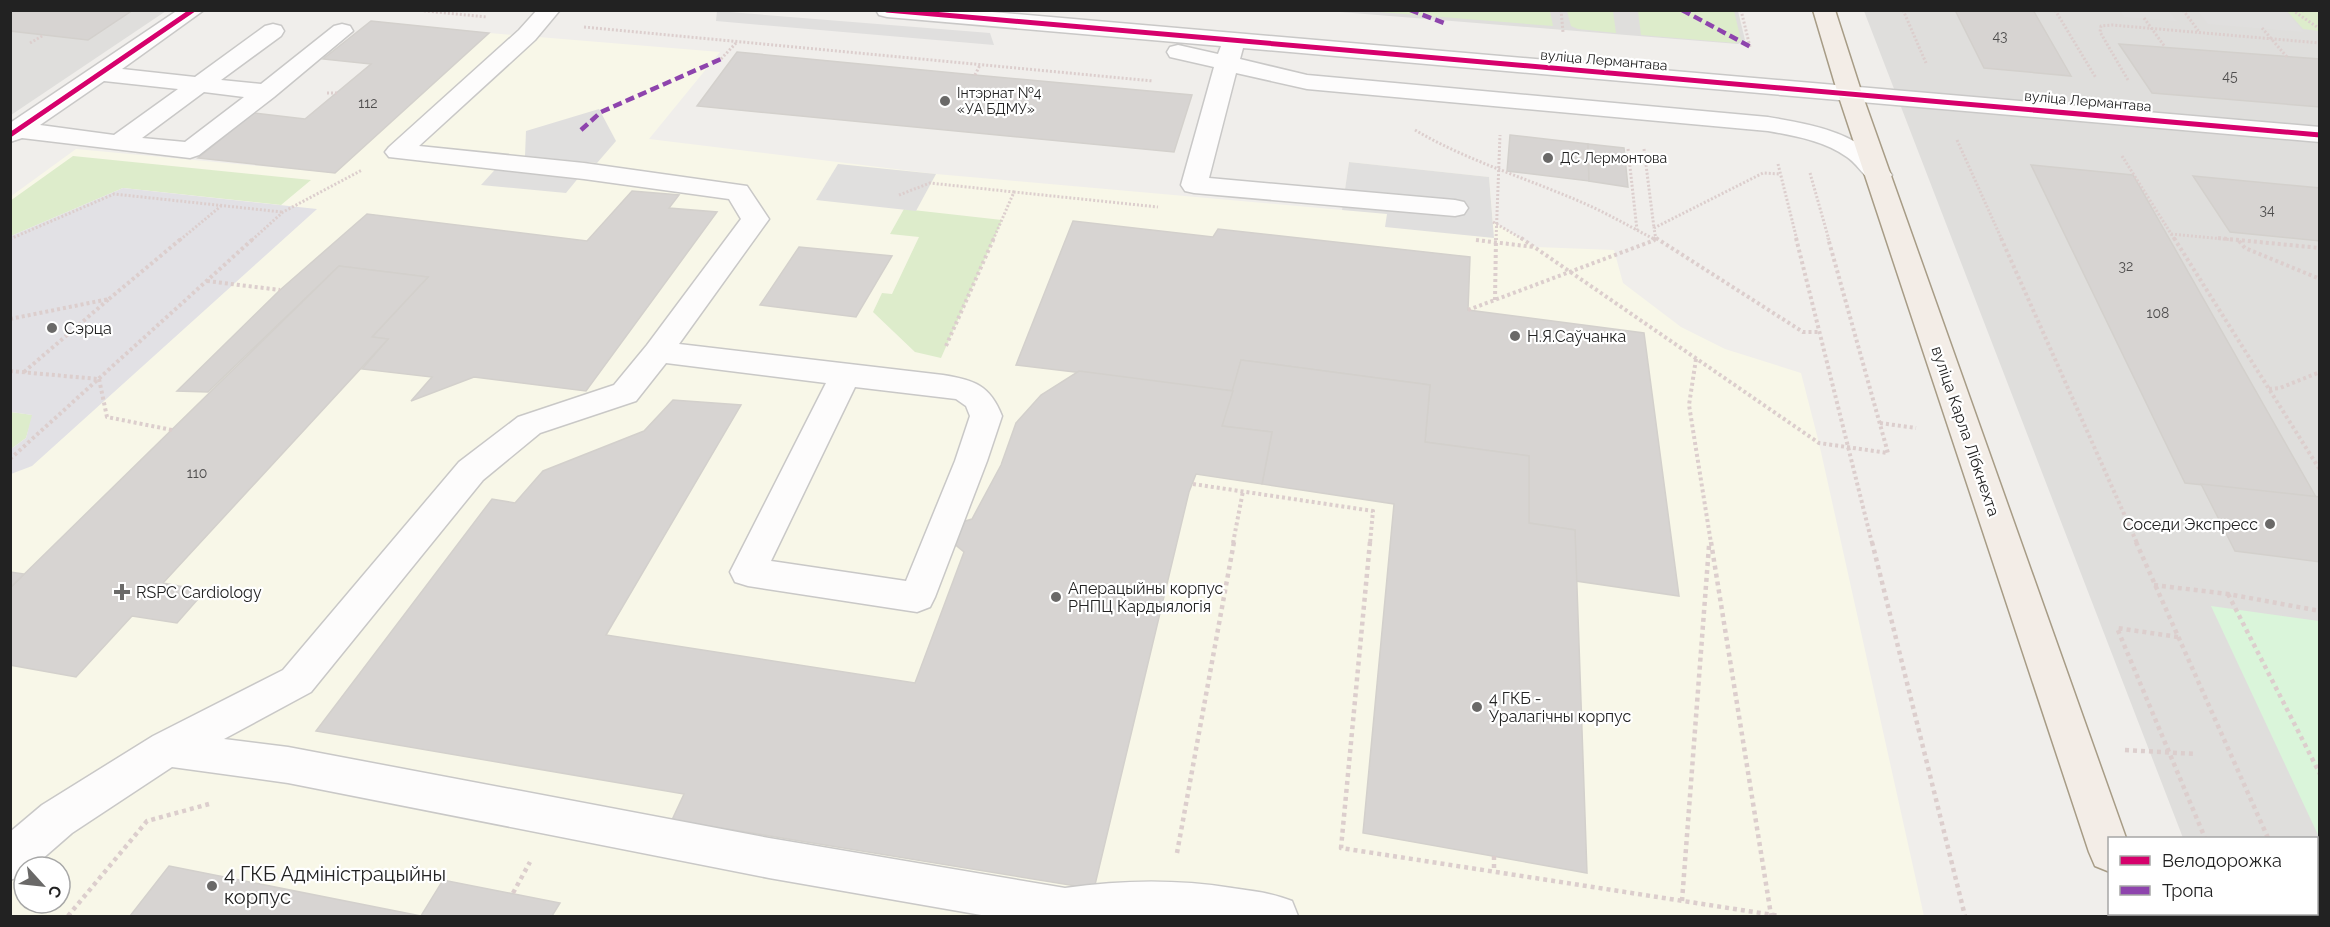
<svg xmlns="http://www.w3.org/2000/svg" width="2330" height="927" font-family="Raleway,sans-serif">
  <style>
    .residential { fill: #dfdedc }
    .education { fill: #f8f7e8; fill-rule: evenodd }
    .grass { fill: #ddeccb }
    .park { fill: #daf5da }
    .parking { fill: #e0dfde }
    .plaza { fill: #e2e1e5 }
    .building { fill: #d7d4d2; stroke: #d3d0cc; stroke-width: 1.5 }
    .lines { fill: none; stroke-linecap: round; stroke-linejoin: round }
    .minor-casing { stroke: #c9c8c7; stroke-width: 3 }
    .major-casing { stroke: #a79c86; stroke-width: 3 }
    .path-far2 { stroke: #dccecd; stroke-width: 3; stroke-dasharray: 2 2; stroke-linecap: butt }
    .path-far1 { stroke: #dccecd; stroke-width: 4; stroke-dasharray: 3 3; stroke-linecap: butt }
    .path { stroke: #dccecd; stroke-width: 4.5; stroke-dasharray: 4 4; stroke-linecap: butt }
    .minor { fill: #fdfcfc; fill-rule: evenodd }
    .major { fill: #f3ede7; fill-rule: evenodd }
    .quiet { stroke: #8e44ad; stroke-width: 4.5; stroke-dasharray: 9 4.5; stroke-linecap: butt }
    .cycleway-casing { stroke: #fff; stroke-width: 8 }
    .cycleway { stroke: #d6006c; stroke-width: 5 }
    .poi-dot { fill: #6a6968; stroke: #fff; stroke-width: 2 }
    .labels { text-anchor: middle; stroke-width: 4.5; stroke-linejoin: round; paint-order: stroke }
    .number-label { font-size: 14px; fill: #4f4e4e }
    .far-street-label { font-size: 14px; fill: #222; stroke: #fff }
    .far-poi-label { font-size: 14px; fill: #222; stroke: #fff; text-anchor: start }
    .poi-label { font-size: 16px; fill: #222; stroke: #fff; text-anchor: start }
    .street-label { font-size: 16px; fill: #222; stroke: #fff }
    .near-poi-label { font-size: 20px; fill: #222; stroke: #fff; text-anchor: start }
  </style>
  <rect width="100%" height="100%" fill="#f0eeeb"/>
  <!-- residential -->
  <g class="residential">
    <path d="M11,11H166L11,115Z"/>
    <path d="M1328,11H1738L1745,40L1738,44Z"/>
    <path d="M1864,11H2319V916H2213L2212,914H2316V838H2183Z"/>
  </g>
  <!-- education -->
  <path class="education" d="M489,33L720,52L649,139L936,174L1342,210L1349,162L1489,177L1493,222L1536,247L1614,250L1623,283L1681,327L1725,349L1801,373L1819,443L1924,916H11L10,197L76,149L335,173ZM24,867H60V903H24Z"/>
  <!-- grass -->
  <g class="grass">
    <path d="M1367,10L1550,11L1553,26L1367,11Z"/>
    <path d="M1567,11H1613L1616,33L1578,29L1571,26Z"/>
    <path d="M1638,11H1734L1741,40L1736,43L1641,35Z"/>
    <path d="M2287,11H2319V31L2303,29Z"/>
    <path d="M73,156L311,180L281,205L123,188L11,236L10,201Z"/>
    <path d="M904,209L1002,220L941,358L915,352L873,312L882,293L892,294L919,237L890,234Z"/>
    <path d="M11,412L33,415L26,438L11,449Z"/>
  </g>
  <!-- park -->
  <path class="park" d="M2211,606L2319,621V837Z"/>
  <!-- parking -->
  <g class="parking">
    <path d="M717,11L990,33L994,45L716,21Z"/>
    <path d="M2120,11H2169L2177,21L2124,17Z"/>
    <path d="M2198,11H2286L2304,32L2208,24Z"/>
    <path d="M599,109L616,141L597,163L525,156L526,131Z"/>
    <path d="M1349,162L1489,177L1494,238L1385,227L1387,214L1342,210Z"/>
    <path d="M501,163L584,171L566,193L481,185Z"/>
    <path d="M838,164L936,174L916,211L816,200Z"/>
  </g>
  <!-- plaza -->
  <path class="plaza" d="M123,188L317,209L32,466L11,474V449L26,438L32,415L11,412V236Z"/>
  <!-- building -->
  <g class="building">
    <path d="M10,10H133L88,40L10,31Z"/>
    <path d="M1955,10H2033L2071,76L1984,68Z"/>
    <path d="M371,21L489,33L335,173L198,158L253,113L305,119L371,64L323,59Z"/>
    <path d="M2119,44L2320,59V107L2152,93Z"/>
    <path d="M737,52L975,75L1192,95L1174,152L697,106Z"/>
    <path d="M1510,135L1588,144L1589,181L1507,171Z"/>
    <path d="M1588,144L1624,148L1628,187L1589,181Z"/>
    <path d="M2031,165L2133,175L2316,497L2185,483Z"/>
    <path d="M2193,176L2320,188V241L2230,232Z"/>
    <path d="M632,191L679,195L669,208L717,212L586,391L474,377L411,401L432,377L362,369L388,339L372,337L428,277L339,266L208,392L177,391L280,290L367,214L587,241Z"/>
    <path d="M1073,221L1213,237L1218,229L1470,257L1468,310L1644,333L1679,596L1576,581L1575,530L1529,523V456L1425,442L1430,385L1241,360L1233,391L1016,365Z"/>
    <path d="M799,247L892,256L856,317L760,305Z"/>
    <path d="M339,266L428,277L372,337L388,339L163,583L205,591L177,623L132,616L76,677L10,665V588Z"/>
    <path d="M1241,360L1430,385L1425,442L1529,456V523L1575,530L1587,873L1363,833L1394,504L1262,484L1272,432L1222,426Z"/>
    <path d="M1079,371L1233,391L1222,426L1272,432L1262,484L1196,474L1189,492L1094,889L672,820L684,794L316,731L492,499L515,503L543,471L644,431L673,400L741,405L606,635L915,683L964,552L952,542L962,522L972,519L1001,465L1016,423L1041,395Z"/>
    <path d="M2201,484L2320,497V562L2235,551Z"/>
    <path d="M10,572L24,574L10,588Z"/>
    <path d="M169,866L421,916L443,880L560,903L552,916H130Z"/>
  </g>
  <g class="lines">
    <defs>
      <g id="minor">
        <path d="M178,10H204L122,69L195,77L265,26L273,24L281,26L284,31L281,36L221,80L261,84L334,26L342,24L350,26L353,31L274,97L199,155L190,158L22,138L10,142V123ZM104,81L178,89L114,135L40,125ZM204,92L244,97L185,142L142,138Z"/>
        <path d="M537,10H560L535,40L419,146L584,163L747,186L769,219L679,344L943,375C974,380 990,385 1002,416L987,461L935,597L930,607L917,612L748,586L735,582L730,572L826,383L666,363L636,401L540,433L483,480L311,692L224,739L288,747L769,838L1065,888C1122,880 1176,879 1232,888C1253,891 1272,893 1292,901L1298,916H987L769,878L288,783L172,767L72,833L33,867H24V875L10,880V832L42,805L153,736L283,670L459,462L518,417L614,385L647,345L741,219L729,199L584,179L389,157L385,152L389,147L519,30ZM855,387L956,399L966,406L970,416L955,461L906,581L771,561Z"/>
        <path d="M876,10H969L2320,127V142L1243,48L1240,59L1307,75L1768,117C1815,125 1863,133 1892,175L1888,181C1865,186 1864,169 1847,157C1824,141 1796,136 1768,131L1307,89L1236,73L1209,178L1455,200L1464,202L1468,208L1464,214L1455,216L1194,193L1185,191L1181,185L1214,67L1170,57L1167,52L1170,47L1178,45L1218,54L1221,46L887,17L879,15Z"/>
      </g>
      <g id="major">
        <path d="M1813,10H1835L1862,94L2126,838H2110V872L2095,866L2089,852L1838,94Z"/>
        <path d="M2110,913L2153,914L2154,916H2110Z"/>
      </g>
    </defs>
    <!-- minor casing -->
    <use href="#minor" class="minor-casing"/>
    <!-- major casing -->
    <use href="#major" class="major-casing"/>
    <!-- path-far2 -->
    <g class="path-far2">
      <path d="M416,10L487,17"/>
      <path d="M1561,10L1563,32"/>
      <path d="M1741,10L1750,47"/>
      <path d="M1903,10L1926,63"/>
      <path d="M2055,10L2096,78"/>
      <path d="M2183,10L2200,33"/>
      <path d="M2292,10L2320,29"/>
      <path d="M2302,11L2306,10"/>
      <path d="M2144,18L2165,47"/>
      <path d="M584,27L1153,81"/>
      <path d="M2262,28L2287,57"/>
      <path d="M30,43L44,35"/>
      <path d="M721,59L737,42"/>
      <path d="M975,75L980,65"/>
      <path d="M2128,80L2100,32L2101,26L2112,25L2320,43"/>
      <path d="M327,93H337"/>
      <path d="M1415,130C1469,162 1533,180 1590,206C1612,216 1634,229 1656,240"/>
      <path d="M1957,140L2002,240"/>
      <path d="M1628,149L1637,230"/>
      <path d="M1644,149L1654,228"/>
      <path d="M2122,156L2175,240"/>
      <path d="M1778,164L1797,240"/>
      <path d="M1810,173L1829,240"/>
      <path d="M899,195L930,183L1014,192"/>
      <path d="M1493,222L1524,240"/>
      <path d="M2171,234L2234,240"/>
      <path d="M10,239L114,194L282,212"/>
      <path d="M180,240L221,206"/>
      <path d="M252,240L283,212L362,170"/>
      <path d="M993,240L1014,192L1158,207"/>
      <path d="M1496,240L1500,135"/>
      <path d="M1656,240L1654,228L1763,173L1780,174"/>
    </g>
    <!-- path-far1 -->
    <g class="path-far1">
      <path d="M1521,238L1819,443L1888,453L1828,238"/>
      <path d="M1653,238L1656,240"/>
      <path d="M1656,238L1803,332H1819"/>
      <path d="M1796,238L1872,543"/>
      <path d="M2001,238L2137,543"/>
      <path d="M2174,238L2320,470"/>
      <path d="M2218,238L2320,248"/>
      <path d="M1476,240L1534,247"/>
      <path d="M2239,241L2245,248L2320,279"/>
      <path d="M207,281L280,290"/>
      <path d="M109,299L182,238"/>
      <path d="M1495,300L1496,238"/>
      <path d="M1468,310L1655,240"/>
      <path d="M10,319L109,299L24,372"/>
      <path d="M946,346L994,238"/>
      <path d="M1696,359L1689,405L1711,543"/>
      <path d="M10,371L98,379"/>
      <path d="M99,379L107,417L172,430"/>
      <path d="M2269,389L2280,388L2320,372"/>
      <path d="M1880,423L1916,428"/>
      <path d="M10,459L254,238"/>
      <path d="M1193,484L1373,511L1370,543"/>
      <path d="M1233,543L1243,491"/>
    </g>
    <!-- path -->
    <g class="path">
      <path d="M1370,542L1341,848L1780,916"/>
      <path d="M1711,542L1771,915"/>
      <path d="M1872,542L1965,916"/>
      <path d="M2136,542L2268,838"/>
      <path d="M2154,585L2228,594L2320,611"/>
      <path d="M2228,594L2320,774"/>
      <path d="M2178,637L2117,628L2205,838"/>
      <path d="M2125,750L2196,754"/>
      <path d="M1177,853L1234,542"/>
      <path d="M1494,856V872"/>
      <path d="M513,893L530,862"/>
      <path d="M1682,901L1709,546"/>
      <path d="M2282,914L2294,916"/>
      <path d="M68,916L147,821L209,804"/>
    </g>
    <!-- minor -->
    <use href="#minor" class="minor"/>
    <!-- major -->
    <use href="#major" class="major"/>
    <!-- quiet -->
    <g class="quiet">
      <path d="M1410,10L1444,23"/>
      <path d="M1682,10L1751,47"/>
      <path d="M581,130L601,112L721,59"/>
    </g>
    <defs>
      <g id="cycleway">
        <path d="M887,10L2320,135"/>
        <path d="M10,135L193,10"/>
      </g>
    </defs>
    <!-- cycleway casing -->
    <use href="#cycleway" class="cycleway-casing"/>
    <!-- cycleway -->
    <use href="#cycleway" class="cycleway"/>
  </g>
  <!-- markers -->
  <g class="poi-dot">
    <circle cx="945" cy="101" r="6"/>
    <circle cx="1548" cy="158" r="6"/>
    <circle cx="52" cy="328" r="6"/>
    <circle cx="1515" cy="336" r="6"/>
    <circle cx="2270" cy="524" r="6"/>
    <path d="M119 583h6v6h6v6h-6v6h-6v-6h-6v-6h6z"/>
    <circle cx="1056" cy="597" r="6"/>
    <circle cx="1477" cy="707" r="6"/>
    <circle cx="212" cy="886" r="6"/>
  </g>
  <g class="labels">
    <!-- number labels -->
    <g class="number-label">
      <text x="2000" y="41">43</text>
      <text x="2230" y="81">45</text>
      <text x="368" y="108">112</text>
      <text x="2267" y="215">34</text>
      <text x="2126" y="271">32</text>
      <text x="2158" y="318">108</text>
      <text x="197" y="478">110</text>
    </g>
    <!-- far-street labels -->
    <g class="far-street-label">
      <text transform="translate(1604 60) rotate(5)" y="5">вуліца Лермантава</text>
      <text transform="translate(2088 101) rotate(5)" y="5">вуліца Лермантава</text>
    </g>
    <!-- far-poi labels -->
    <g class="far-poi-label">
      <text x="957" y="98">Інтэрнат №4<tspan x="957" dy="16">«УА БДМУ»</tspan></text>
      <text x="1560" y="163">ДС Лермонтова</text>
    </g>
    <!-- poi labels -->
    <g class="poi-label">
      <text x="64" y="334">Сэрца</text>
      <text x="1527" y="342">Н.Я.Саўчанка</text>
      <text x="2258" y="530" text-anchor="end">Соседи Экспресс</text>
      <text x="1068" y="594">Аперацыйны корпус<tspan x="1068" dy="18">РНПЦ Кардыялогія</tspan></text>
      <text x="136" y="598">RSPC Cardiology</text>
      <text x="1489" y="704">4 ГКБ -<tspan x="1489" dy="18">Уралагічны корпус</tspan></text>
    </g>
    <!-- street labels -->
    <g class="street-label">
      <text transform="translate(1966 431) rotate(71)" y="6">вуліца Карла Лібкнехта</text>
    </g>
    <!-- near-poi labels -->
    <g class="near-poi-label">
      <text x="224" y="881">4 ГКБ Адміністрацыйны<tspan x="224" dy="23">корпус</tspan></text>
    </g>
  </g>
  <!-- border -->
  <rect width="2330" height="927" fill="none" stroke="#222222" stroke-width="24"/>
  <!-- legend -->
  <rect x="2108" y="837" width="210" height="78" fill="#ffffff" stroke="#a7a7a7" stroke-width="1.5"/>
  <rect x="2120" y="856" width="30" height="9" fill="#d6006c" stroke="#a7a7a7" stroke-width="1.5"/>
  <text x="2162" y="867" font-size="18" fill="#222222">Велодорожка</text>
  <rect x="2120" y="886" width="30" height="9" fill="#8e44ad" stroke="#a7a7a7" stroke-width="1.5"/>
  <text x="2162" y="897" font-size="18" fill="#222222">Тропа</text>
  <!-- north arrow -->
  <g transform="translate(42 885) rotate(117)"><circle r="28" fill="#ffffff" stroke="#a7a7a7" stroke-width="1.5"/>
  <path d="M0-4.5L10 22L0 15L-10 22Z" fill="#6a6968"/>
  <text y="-9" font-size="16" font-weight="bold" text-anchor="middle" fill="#222222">С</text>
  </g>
</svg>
